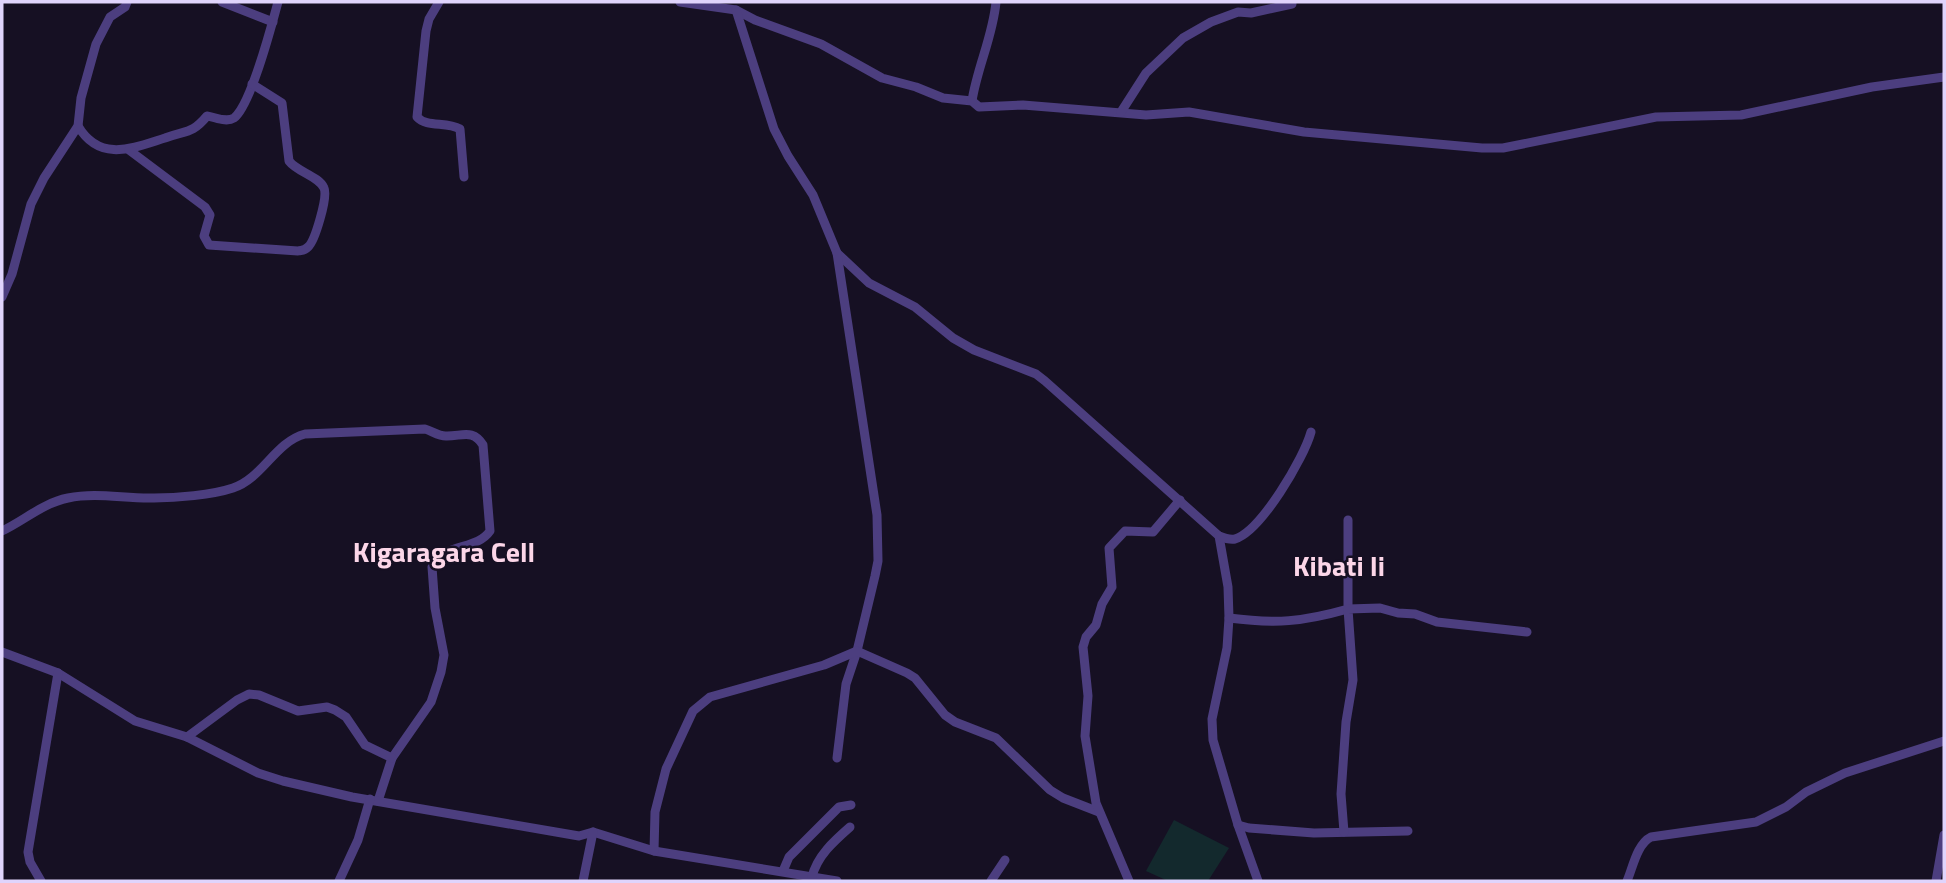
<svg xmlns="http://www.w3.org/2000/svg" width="1946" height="883" font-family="'Titillium Web',sans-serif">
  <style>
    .green { fill: #13292d }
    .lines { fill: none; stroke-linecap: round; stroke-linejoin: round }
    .minor { stroke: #4c3e7f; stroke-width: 9 }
    .labels { text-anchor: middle; stroke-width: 5; stroke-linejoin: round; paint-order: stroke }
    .quarter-label { font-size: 28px; font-weight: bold; fill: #fcd6e8; stroke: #161023 }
  </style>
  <rect width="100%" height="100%" fill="#161023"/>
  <!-- green -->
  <path class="green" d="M1174,820L1229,848L1208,881H1168L1146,871Z"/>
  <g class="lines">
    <!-- minor -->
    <g class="minor">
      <path d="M222,2L273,22"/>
      <path d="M439,2L429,19L426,31L417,117C427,128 446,121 460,129L464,177"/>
      <path d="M680,2L736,10L755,20L821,44L882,78L916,87L943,98L972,101L979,107L1023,105L1146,115L1189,112L1304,132L1482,148H1503L1656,117L1741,115L1872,87L1944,77"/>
      <path d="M736,10L774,129L788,156L813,195L837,253L869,283L915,307L953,338L974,350L1036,374L1045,381L1219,536L1228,587L1229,618L1227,648L1212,719L1213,740L1238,825L1258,881"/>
      <path d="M972,101C977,68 993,36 996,2"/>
      <path d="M1121,112L1146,73L1183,38L1211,22L1238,12L1251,13L1292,4"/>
      <path d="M78,126C100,163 133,148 165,138C187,130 192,134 207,116C215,117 226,123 234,118C251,105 272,24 278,2"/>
      <path d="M129,150L205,207L210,215L204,236L209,245L298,251C302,250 304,251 308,247C315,241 328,197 324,188C319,176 297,172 289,161L282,103L252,84"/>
      <path d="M837,253L877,515L878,561L875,576L857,651L846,684L837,758"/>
      <path d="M2,297L12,274L31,204L44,178L78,126L81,98L96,44L110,17L125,7L127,2"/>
      <path d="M2,531C25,520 43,503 68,498C97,492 125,499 154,498C176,498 212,495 233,488C263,478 275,442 305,434L425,429C432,431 440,437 447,436C463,436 473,429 483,445L490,531C476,551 445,542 432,567L435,608L444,655L441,672L431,702L392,758L378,801"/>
      <path d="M1219,536C1224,538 1230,540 1235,539C1261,531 1304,458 1311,432"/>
      <path d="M1229,618C1276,624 1302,622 1348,609V520"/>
      <path d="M2,652L58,673L135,721L187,737L258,773L283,781L352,797L579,836L593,832L654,851L837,881"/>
      <path d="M187,737L237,700L249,694L259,695L298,711L327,707L335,710L346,717L365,745L392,758"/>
      <path d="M1238,825L1249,828L1314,833L1408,831"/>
      <path d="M1344,832L1341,794L1346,722L1353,680L1348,609L1380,608L1398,613L1415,614L1437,622L1527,632"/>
      <path d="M654,851L655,812L666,769L693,711L710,697L824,665L857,651L907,673L915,678L945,715L955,722L996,738L1050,790L1063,798L1099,812"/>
      <path d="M783,871L789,857L839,807L851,805"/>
      <path d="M812,877C817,856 834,841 850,827"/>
      <path d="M41,881L30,862L28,852L58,673"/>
      <path d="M339,881L358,840L370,799"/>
      <path d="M583,881L593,832"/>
      <path d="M991,881L1005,860"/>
      <path d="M1129,881L1096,803L1085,736L1088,696L1083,647L1086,637L1096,625L1102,604L1112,587L1109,548L1125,531L1153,532L1180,500"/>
      <path d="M1627,881C1633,867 1637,844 1651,837L1756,822L1786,807L1806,792L1845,773L1944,741"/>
      <path d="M1936,881L1944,835"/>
    </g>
  </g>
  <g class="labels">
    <!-- quarter labels -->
    <g class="quarter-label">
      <text x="444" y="562">Kigaragara Cell</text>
      <text x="1339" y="576">Kibati Ii</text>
    </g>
  </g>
  <!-- border -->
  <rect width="1946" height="883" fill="none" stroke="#e0d4fc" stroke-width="7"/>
</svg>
